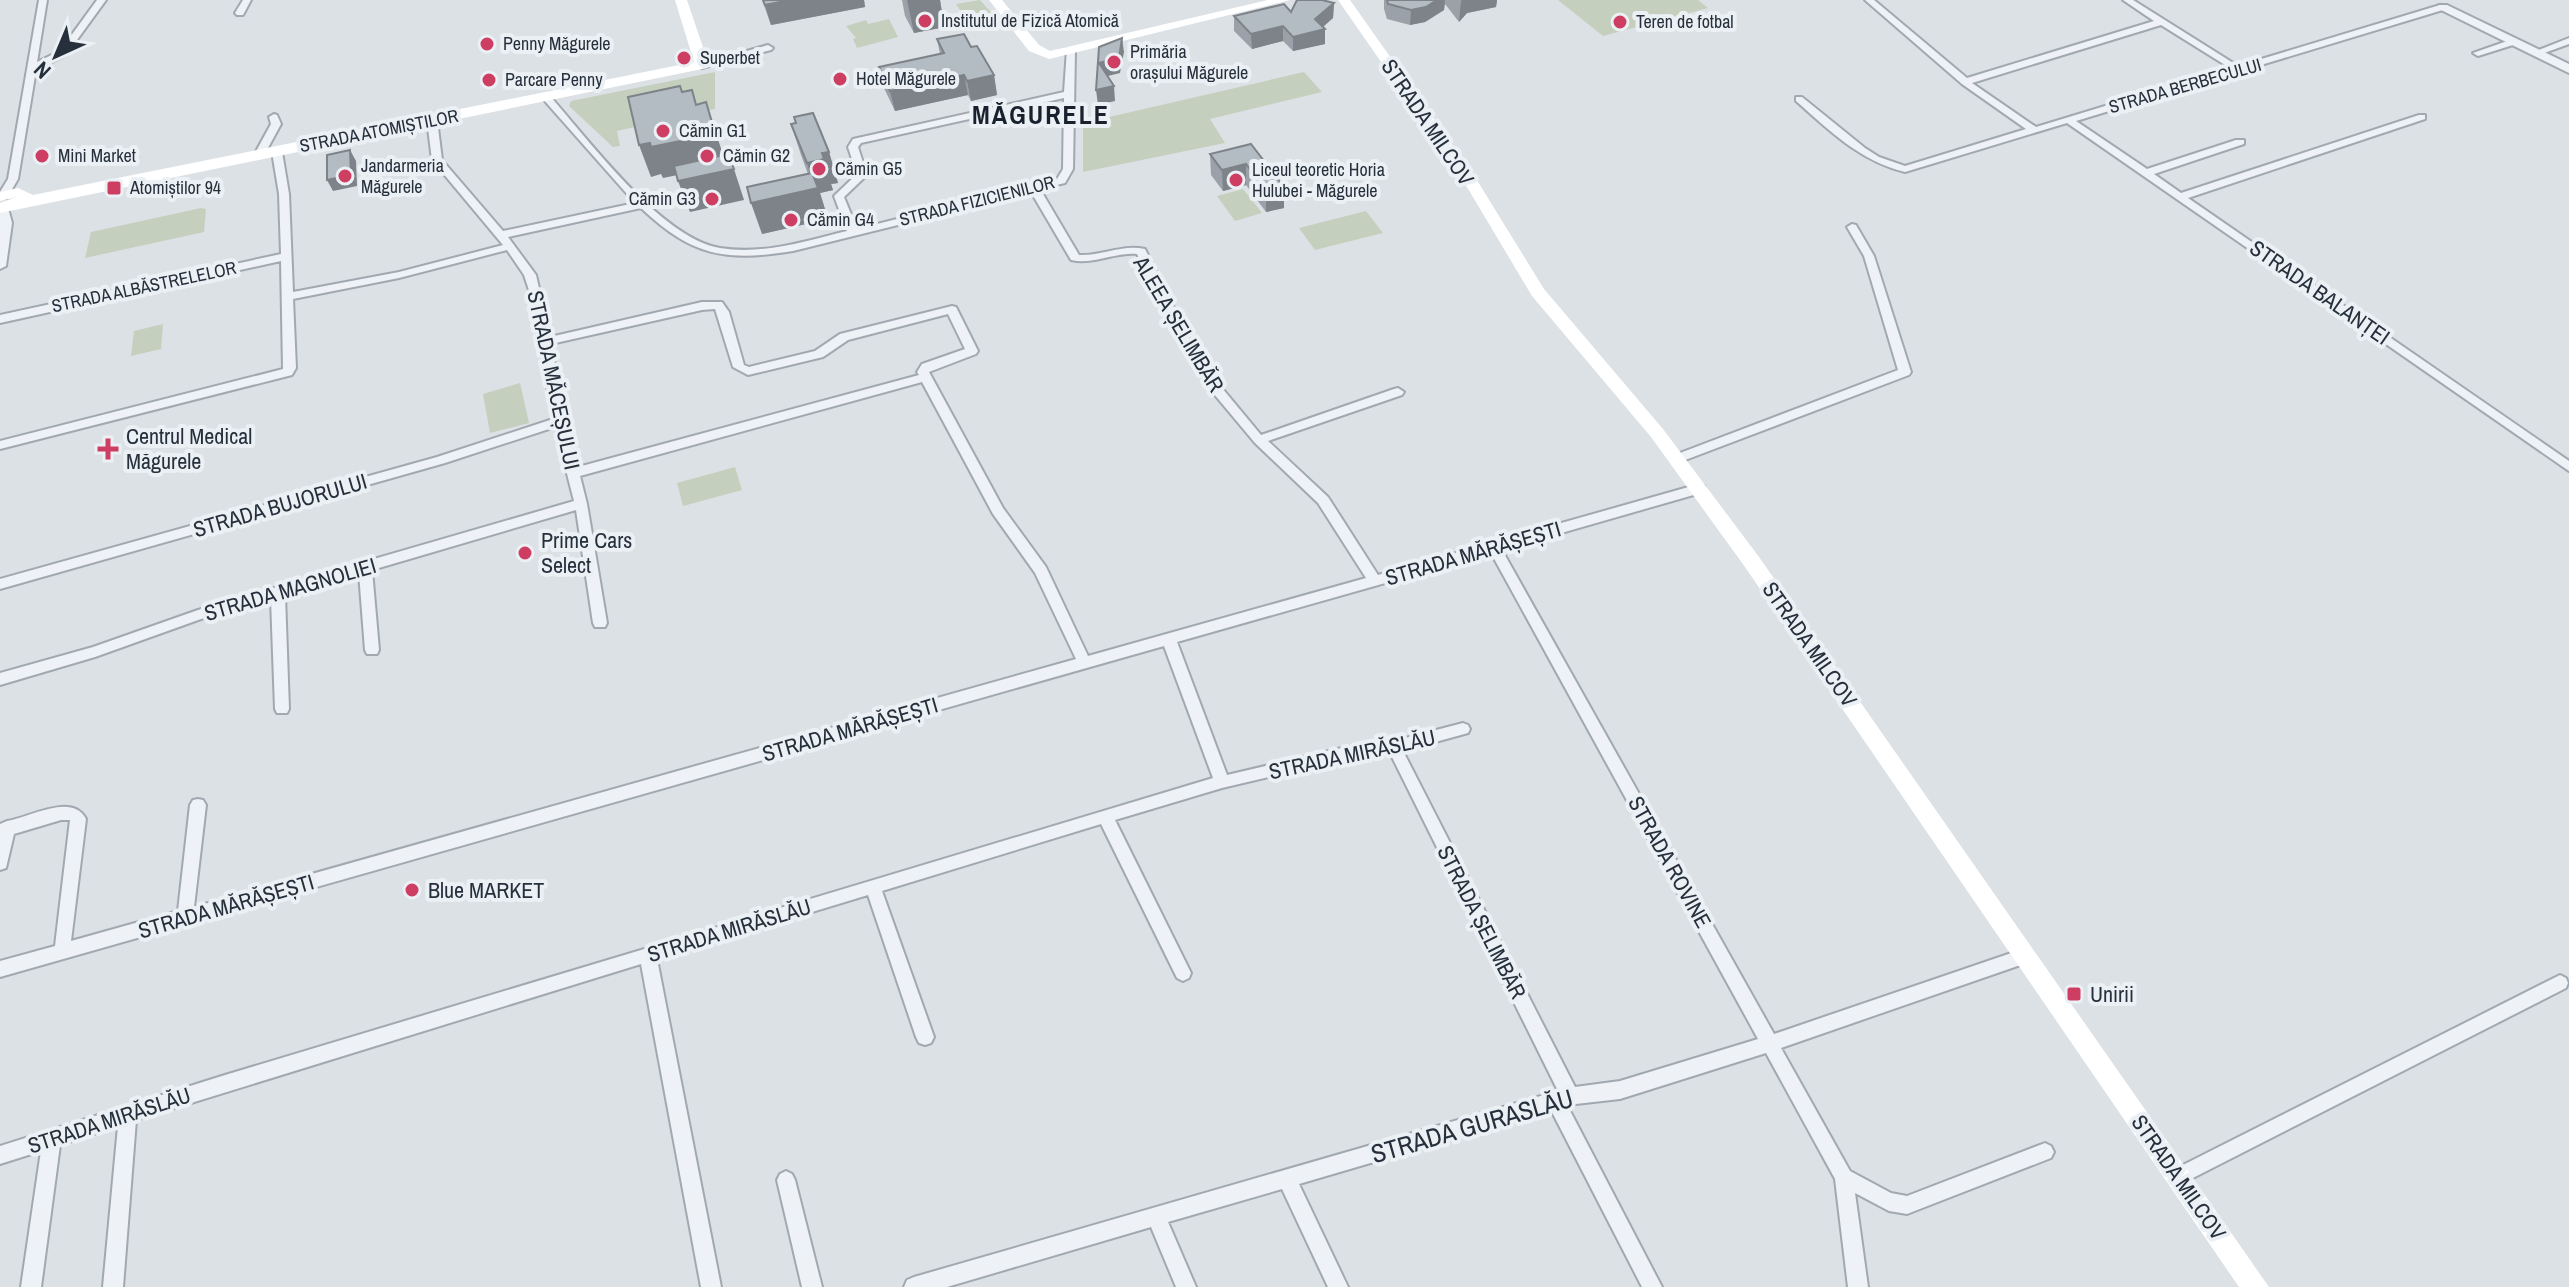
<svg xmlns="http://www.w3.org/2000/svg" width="2569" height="1287" font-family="'Archivo Narrow',sans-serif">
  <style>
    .green { fill: #c4d0bd }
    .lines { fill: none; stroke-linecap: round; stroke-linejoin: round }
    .minor-casing { stroke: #a2a8b0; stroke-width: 4 }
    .tertiary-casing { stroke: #a2a8b0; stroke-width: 4 }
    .minor { fill: #eef1f5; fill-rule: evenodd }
    .tertiary { fill: #eef1f5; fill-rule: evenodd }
    .secondary { fill: #fff; fill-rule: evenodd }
    .wall { fill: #9aa1a8 }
    .shaded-wall { fill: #7d8388 }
    .building { fill: #b3bbc3; stroke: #7d8388; stroke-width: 2 }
    .poi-dot { fill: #ce3e63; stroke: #ebf0f4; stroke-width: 3 }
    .labels { text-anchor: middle; stroke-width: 8; stroke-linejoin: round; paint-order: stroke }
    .far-poi-label { font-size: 18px; fill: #26303c; stroke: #ebf0f4; text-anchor: start }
    .far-street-label { font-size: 18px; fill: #26303c; stroke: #ebf0f4 }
    .street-label { font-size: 22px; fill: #26303c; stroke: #ebf0f4 }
    .poi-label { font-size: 22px; fill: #26303c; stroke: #ebf0f4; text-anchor: start }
    .far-district-label { font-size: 26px; font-weight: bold; letter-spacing: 2px; fill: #18212d; stroke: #ebf0f4 }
    .near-street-label { font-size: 26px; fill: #26303c; stroke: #ebf0f4 }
  </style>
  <rect width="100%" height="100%" fill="#dce1e6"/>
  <!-- green -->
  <g class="green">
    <path d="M980,0L997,19L970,25L956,4Z"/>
    <path d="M1558,0H1698L1708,8L1603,36Z"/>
    <path d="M889,19L898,37L857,48L853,39L856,38L846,26L866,20L868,24Z"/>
    <path d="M715,72V109L617,131L620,146L613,147L569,106L571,101Z"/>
    <path d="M1304,72L1322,92L1210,119L1225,143L1083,172V123Z"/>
    <path d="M1243,189L1262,213L1235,221L1217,196Z"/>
    <path d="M201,208L206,209L204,232L85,258L91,232Z"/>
    <path d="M1366,211L1383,233L1315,250L1299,228Z"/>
    <path d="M163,324L161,349L131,356L134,331Z"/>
    <path d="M520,383L529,423L490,433L483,394Z"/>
    <path d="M735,467L742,490L683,506L677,483Z"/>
  </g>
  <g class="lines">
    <defs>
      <g id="minor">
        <path d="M39,0H47L37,62L60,51L97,0H106L66,55L36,70L18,179L7,198H0V192L8,179Z"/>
        <path d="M243,0H251L243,15H237L235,13Z"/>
        <path d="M1865,0H1874L1967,78L2154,21L2123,0H2133L2238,66L2440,5H2446V9L2076,121L2147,169L2236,140H2244V144L2154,174L2181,193L2419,115H2425V119L2188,198L2569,461V471L2067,123L1905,172C1860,161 1830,131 1796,101V97H1802L1865,148L1879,157L1905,166L2026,129L1962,84ZM2161,25L2230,68L2036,127L1972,83Z"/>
        <path d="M2569,38V44L2536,56L2531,53Z"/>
        <path d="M2513,39L2518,42L2516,44L2478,56L2473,53Z"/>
        <path d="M768,45L773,48L771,50L702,68L697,65Z"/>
        <path d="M1067,49L1075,51L1073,169L1065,183L1040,189L1079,255C1102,256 1122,244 1145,249L1188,336L1217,382L1261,435L1394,389L1398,388L1404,392L1402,395L1268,441L1328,497L1378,575L1699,484L1704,486L1705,489L1704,492L1502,550L1774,1034L2026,948L2032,951L2034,956L2032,961L1781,1048L1850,1171L1891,1193L1907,1196L2045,1143L2051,1146L2054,1152L2051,1158L1907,1214L1889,1211L1855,1193L1868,1287H1848L1835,1179L1766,1053L1620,1099L1567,1105L1662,1287H1642L1551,1110L1299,1184L1348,1287H1328L1282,1189L1168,1222L1196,1287H1176L1151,1227L947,1287H904L907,1280L914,1277L1558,1091L1390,753L1367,754L1222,788L1115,820L1191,973L1189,978L1183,981L1177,978L1101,824L882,891L934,1037L931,1043L925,1045L919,1043L916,1037L868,895L657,959L721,1287H701L641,964L136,1120L123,1287H103L118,1126L60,1145L41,1287H21L41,1151L0,1164V1146L225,1075L1213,778L1164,646L0,977V961L55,946L70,820H61L14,834L6,868L0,870V824L7,821C29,818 72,792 86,819L71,941L178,911L190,805L193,800L198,799L203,800L206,805L194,907L1076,659L1035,573L993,514L922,382L580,476L587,504L607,623L605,627H595L593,623L576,510L372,570L379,650L377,654H367L365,650L359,573L285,595L289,709L287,713H277L275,709L271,599L201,619L95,657L0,685V673L93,647L198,610L574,501L555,427L445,463L0,589V579L437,457L553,419L529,290L524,275L507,250L399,278L293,299L296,368L292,375L0,449V441L283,369L281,261L0,323V315L281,254L279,194L272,152L277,149L282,152L289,194L293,292L399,272L503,245L432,160L427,120L432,117L437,120L442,160L503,231L635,203L543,99V95H549C589,140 661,238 720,248C763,255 806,241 847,231L834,196L857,174L848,147L853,139L1064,92ZM1064,98L1063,169L1057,179L857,229L844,197L867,175L858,147L861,143ZM1031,192L1071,260C1094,265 1114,252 1137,254L1176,336L1209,388L1255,443L1318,503L1366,578L1088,656L1046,567L1003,508L929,372L976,354L978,351L956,307L952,306L840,334L815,351L749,367L744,365L729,312L722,302H702L550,337L536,275L508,237L641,208C692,256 724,262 793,251ZM715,309L733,367L748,375L823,357L848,340L948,314L965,349L922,364L917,372L919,375L578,467L566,421L551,344L702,310ZM1491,553L1758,1039L1620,1081L1575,1087L1403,751L1468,733L1470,729L1468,725L1463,723L1394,741L1367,742L1227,775L1177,642Z"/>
        <path d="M274,114L277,115L281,124L263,157H255L254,155L271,124L269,117Z"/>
        <path d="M3,205L8,208L12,223L6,266L0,269V206Z"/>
        <path d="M1852,224L1856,225L1874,256L1911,372L1909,375L1680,462H1672L1670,459L1672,456L1898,370L1864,256L1847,227Z"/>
        <path d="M2560,975L2566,978L2568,983L2566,988L2185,1182L2179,1185L2173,1182L2170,1176L2173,1170Z"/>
        <path d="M786,1171L792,1174L795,1180L822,1287H802L777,1180L780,1174Z"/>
      </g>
      <path id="tertiary" d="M2439,5H2447L2569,64V73L2439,9Z"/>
    </defs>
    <!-- minor casing -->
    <use href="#minor" class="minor-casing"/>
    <!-- tertiary casing -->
    <use href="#tertiary" class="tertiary-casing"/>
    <!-- minor -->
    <use href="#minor" class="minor"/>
    <!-- tertiary -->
    <use href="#tertiary" class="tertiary"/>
    <!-- secondary -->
    <g class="secondary">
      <path d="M675,0H687L709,65L707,68L0,213V203L17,197L0,201V192L18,188L33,195L694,62Z"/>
      <path d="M989,0H1002L1039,45L1050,51L1268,0H1290L1049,59L1029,51Z"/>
      <path d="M1338,0H1350L1475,177L1544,289L1663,429L1759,557L2269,1287H2239L1745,567L1651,437L1532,296L1461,177Z"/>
    </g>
  </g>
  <!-- wall -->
  <g class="wall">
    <path d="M762,0H864L865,7L771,25Z"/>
    <path d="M902,0H940L944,25L940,26V28L914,33L905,16Z"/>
    <path d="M1384,0H1497L1496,7L1467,13L1459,22L1445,4L1444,10L1425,22L1410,25L1387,19L1384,9Z"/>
    <path d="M1334,3L1333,18L1323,27L1325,44L1293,51L1283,41L1252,49L1234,31V16L1291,12Z"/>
    <path d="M937,39L971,47L994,75L997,95L971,101L968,95L895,111L883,86L879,67L940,54Z"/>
    <path d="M796,123L829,152L838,183L831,184L833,190L820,193L828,219L762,234L808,174L801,155L791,124Z"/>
    <path d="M1251,144L1284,208L1266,212L1246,185L1223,191L1211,175L1210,154Z"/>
  </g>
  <!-- shaded-wall -->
  <g class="shaded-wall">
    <path d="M790,0H864L865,7L771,25L765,5Z"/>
    <path d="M907,0H940L944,25L940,26V28L914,33Z"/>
    <path d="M1437,0H1445L1444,10L1425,22L1410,25L1411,10Z"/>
    <path d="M1462,0H1497L1496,7L1467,13L1459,22L1461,1Z"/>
    <path d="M1334,3L1333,18L1318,31L1325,29V44L1293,51V37Z"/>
    <path d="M1283,26V41L1252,49L1251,34Z"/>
    <path d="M1122,38L1124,52L1120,73L1100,78L1099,63Z"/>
    <path d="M964,75L968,95L895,111L890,91Z"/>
    <path d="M994,75L997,95L971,101L967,81Z"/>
    <path d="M1114,86L1115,101L1098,105L1096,90Z"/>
    <path d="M692,90L702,122L709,130L706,102L725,161L721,166L663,178L661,174L651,177L639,145Z"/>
    <path d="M350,150L356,161L357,186L333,191L327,180Z"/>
    <path d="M829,152L838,183L831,184L833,190L820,193L828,219L762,234L751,203L814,189L807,163L822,153Z"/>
    <path d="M1246,164V185L1223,191L1222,170Z"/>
    <path d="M734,169L744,200L690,212L678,181Z"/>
    <path d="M1284,187V208L1266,212V191Z"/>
  </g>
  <!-- building -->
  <g class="building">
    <path d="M763,0H790L765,5Z"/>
    <path d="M1297,0H1322L1334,3L1315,19L1325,29L1293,37L1283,26L1251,34L1234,16L1284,4L1291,12Z"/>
    <path d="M1387,0H1437L1426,7L1411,10L1388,4Z"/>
    <path d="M964,34L971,47L977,46L994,75L967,81L964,75L890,91L879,67L944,53L937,39Z"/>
    <path d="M1122,38L1119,58L1099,63L1114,86L1096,90L1099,47Z"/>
    <path d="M680,86L682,92L692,90L696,105L706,102L714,129L709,130L710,135L651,147L650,143L639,145L628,97Z"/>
    <path d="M813,113L829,152L822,153L824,159L807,163L791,124L796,123L794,117Z"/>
    <path d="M1251,144L1284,187L1266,191L1246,164L1222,170L1210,154Z"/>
    <path d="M350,150L351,175L327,180V155Z"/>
    <path d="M728,154L734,169L678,181L674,166Z"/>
    <path d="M812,173L818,188L751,203L747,187Z"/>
  </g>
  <!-- markers -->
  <g class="poi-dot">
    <circle cx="925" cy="21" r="8"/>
    <circle cx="1620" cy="22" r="8"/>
    <circle cx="487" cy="44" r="8"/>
    <circle cx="684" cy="58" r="8"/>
    <circle cx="1114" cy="62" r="8"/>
    <circle cx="840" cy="79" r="8"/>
    <circle cx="489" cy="80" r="8"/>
    <circle cx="663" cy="131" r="8"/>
    <circle cx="42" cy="156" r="8"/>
    <circle cx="707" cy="156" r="8"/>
    <circle cx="819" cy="169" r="8"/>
    <circle cx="345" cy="176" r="8"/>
    <circle cx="1236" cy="180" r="8"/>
    <rect x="106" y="180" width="16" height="16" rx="4"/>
    <circle cx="712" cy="199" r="8"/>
    <circle cx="791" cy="220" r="8"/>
    <path d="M104 437h8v8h8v8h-8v8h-8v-8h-8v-8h8z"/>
    <circle cx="525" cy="553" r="8"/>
    <circle cx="412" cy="890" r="8"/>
    <rect x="2066" y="986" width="16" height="16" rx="4"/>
  </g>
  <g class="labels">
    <!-- far-poi labels -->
    <g class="far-poi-label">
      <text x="941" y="27">Institutul de Fizică Atomică</text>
      <text x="1636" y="28">Teren de fotbal</text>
      <text x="503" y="50">Penny Măgurele</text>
      <text x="1130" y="58">Primăria<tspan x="1130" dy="21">orașului Măgurele</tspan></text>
      <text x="700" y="64">Superbet</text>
      <text x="856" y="85">Hotel Măgurele</text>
      <text x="505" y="86">Parcare Penny</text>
      <text x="679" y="137">Cămin G1</text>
      <text x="58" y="162">Mini Market</text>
      <text x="723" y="162">Cămin G2</text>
      <text x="361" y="172">Jandarmeria<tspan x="361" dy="21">Măgurele</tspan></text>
      <text x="835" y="175">Cămin G5</text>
      <text x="1252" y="176">Liceul teoretic Horia<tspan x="1252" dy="21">Hulubei - Măgurele</tspan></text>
      <text x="130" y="194">Atomiștilor 94</text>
      <text x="696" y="205" text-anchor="end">Cămin G3</text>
      <text x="807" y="226">Cămin G4</text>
    </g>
    <!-- far-street labels -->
    <g class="far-street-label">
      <text transform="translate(2185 86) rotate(-16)" y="6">STRADA BERBECULUI</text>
      <text transform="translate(379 131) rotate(-11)" y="6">STRADA ATOMIȘTILOR</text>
      <text transform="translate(977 201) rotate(-14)" y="6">STRADA FIZICIENILOR</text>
      <text transform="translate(144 287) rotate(-12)" y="6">STRADA ALBĂSTRELELOR</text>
    </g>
    <!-- street labels -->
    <g class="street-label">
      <text transform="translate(1428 122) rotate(56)" y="8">STRADA MILCOV</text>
      <text transform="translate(2320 292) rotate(35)" y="8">STRADA BALANȚEI</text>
      <text transform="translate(1179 324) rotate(59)" y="8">ALEEA ȘELIMBĂR</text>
      <text transform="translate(554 380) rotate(78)" y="8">STRADA MĂCEȘULUI</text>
      <text transform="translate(280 505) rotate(-16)" y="8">STRADA BUJORULUI</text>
      <text transform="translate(1473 553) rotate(-16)" y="8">STRADA MĂRĂȘEȘTI</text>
      <text transform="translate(290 589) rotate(-16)" y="8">STRADA MAGNOLIEI</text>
      <text transform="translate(1810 644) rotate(55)" y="8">STRADA MILCOV</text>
      <text transform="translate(850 729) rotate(-16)" y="8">STRADA MĂRĂȘEȘTI</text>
      <text transform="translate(1352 754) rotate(-12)" y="8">STRADA MIRĂSLĂU</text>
      <text transform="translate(1670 862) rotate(61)" y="8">STRADA ROVINE</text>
      <text transform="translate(226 906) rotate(-16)" y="8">STRADA MĂRĂȘEȘTI</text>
      <text transform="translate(1482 922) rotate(63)" y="8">STRADA ȘELIMBĂR</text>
      <text transform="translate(729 930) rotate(-17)" y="8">STRADA MIRĂSLĂU</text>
      <text transform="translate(109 1120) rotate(-18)" y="8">STRADA MIRĂSLĂU</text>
      <text transform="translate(2179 1177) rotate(55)" y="8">STRADA MILCOV</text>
    </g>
    <!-- poi labels -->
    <g class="poi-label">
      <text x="126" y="444">Centrul Medical<tspan x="126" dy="25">Măgurele</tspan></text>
      <text x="541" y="548">Prime Cars<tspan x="541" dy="25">Select</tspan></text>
      <text x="428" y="898">Blue MARKET</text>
      <text x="2090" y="1002">Unirii</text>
    </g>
    <!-- far-district labels -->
    <g class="far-district-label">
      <text x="1041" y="124">MĂGURELE</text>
    </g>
    <!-- near-street labels -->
    <g class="near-street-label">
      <text transform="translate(1472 1126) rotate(-16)" y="9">STRADA GURASLĂU</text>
    </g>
  </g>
  <!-- north arrow -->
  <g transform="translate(56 56) rotate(224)" stroke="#ebf0f4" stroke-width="6" paint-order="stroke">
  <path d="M0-6L14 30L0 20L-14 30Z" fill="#26303c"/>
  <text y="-12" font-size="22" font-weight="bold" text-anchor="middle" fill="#26303c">N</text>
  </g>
</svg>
